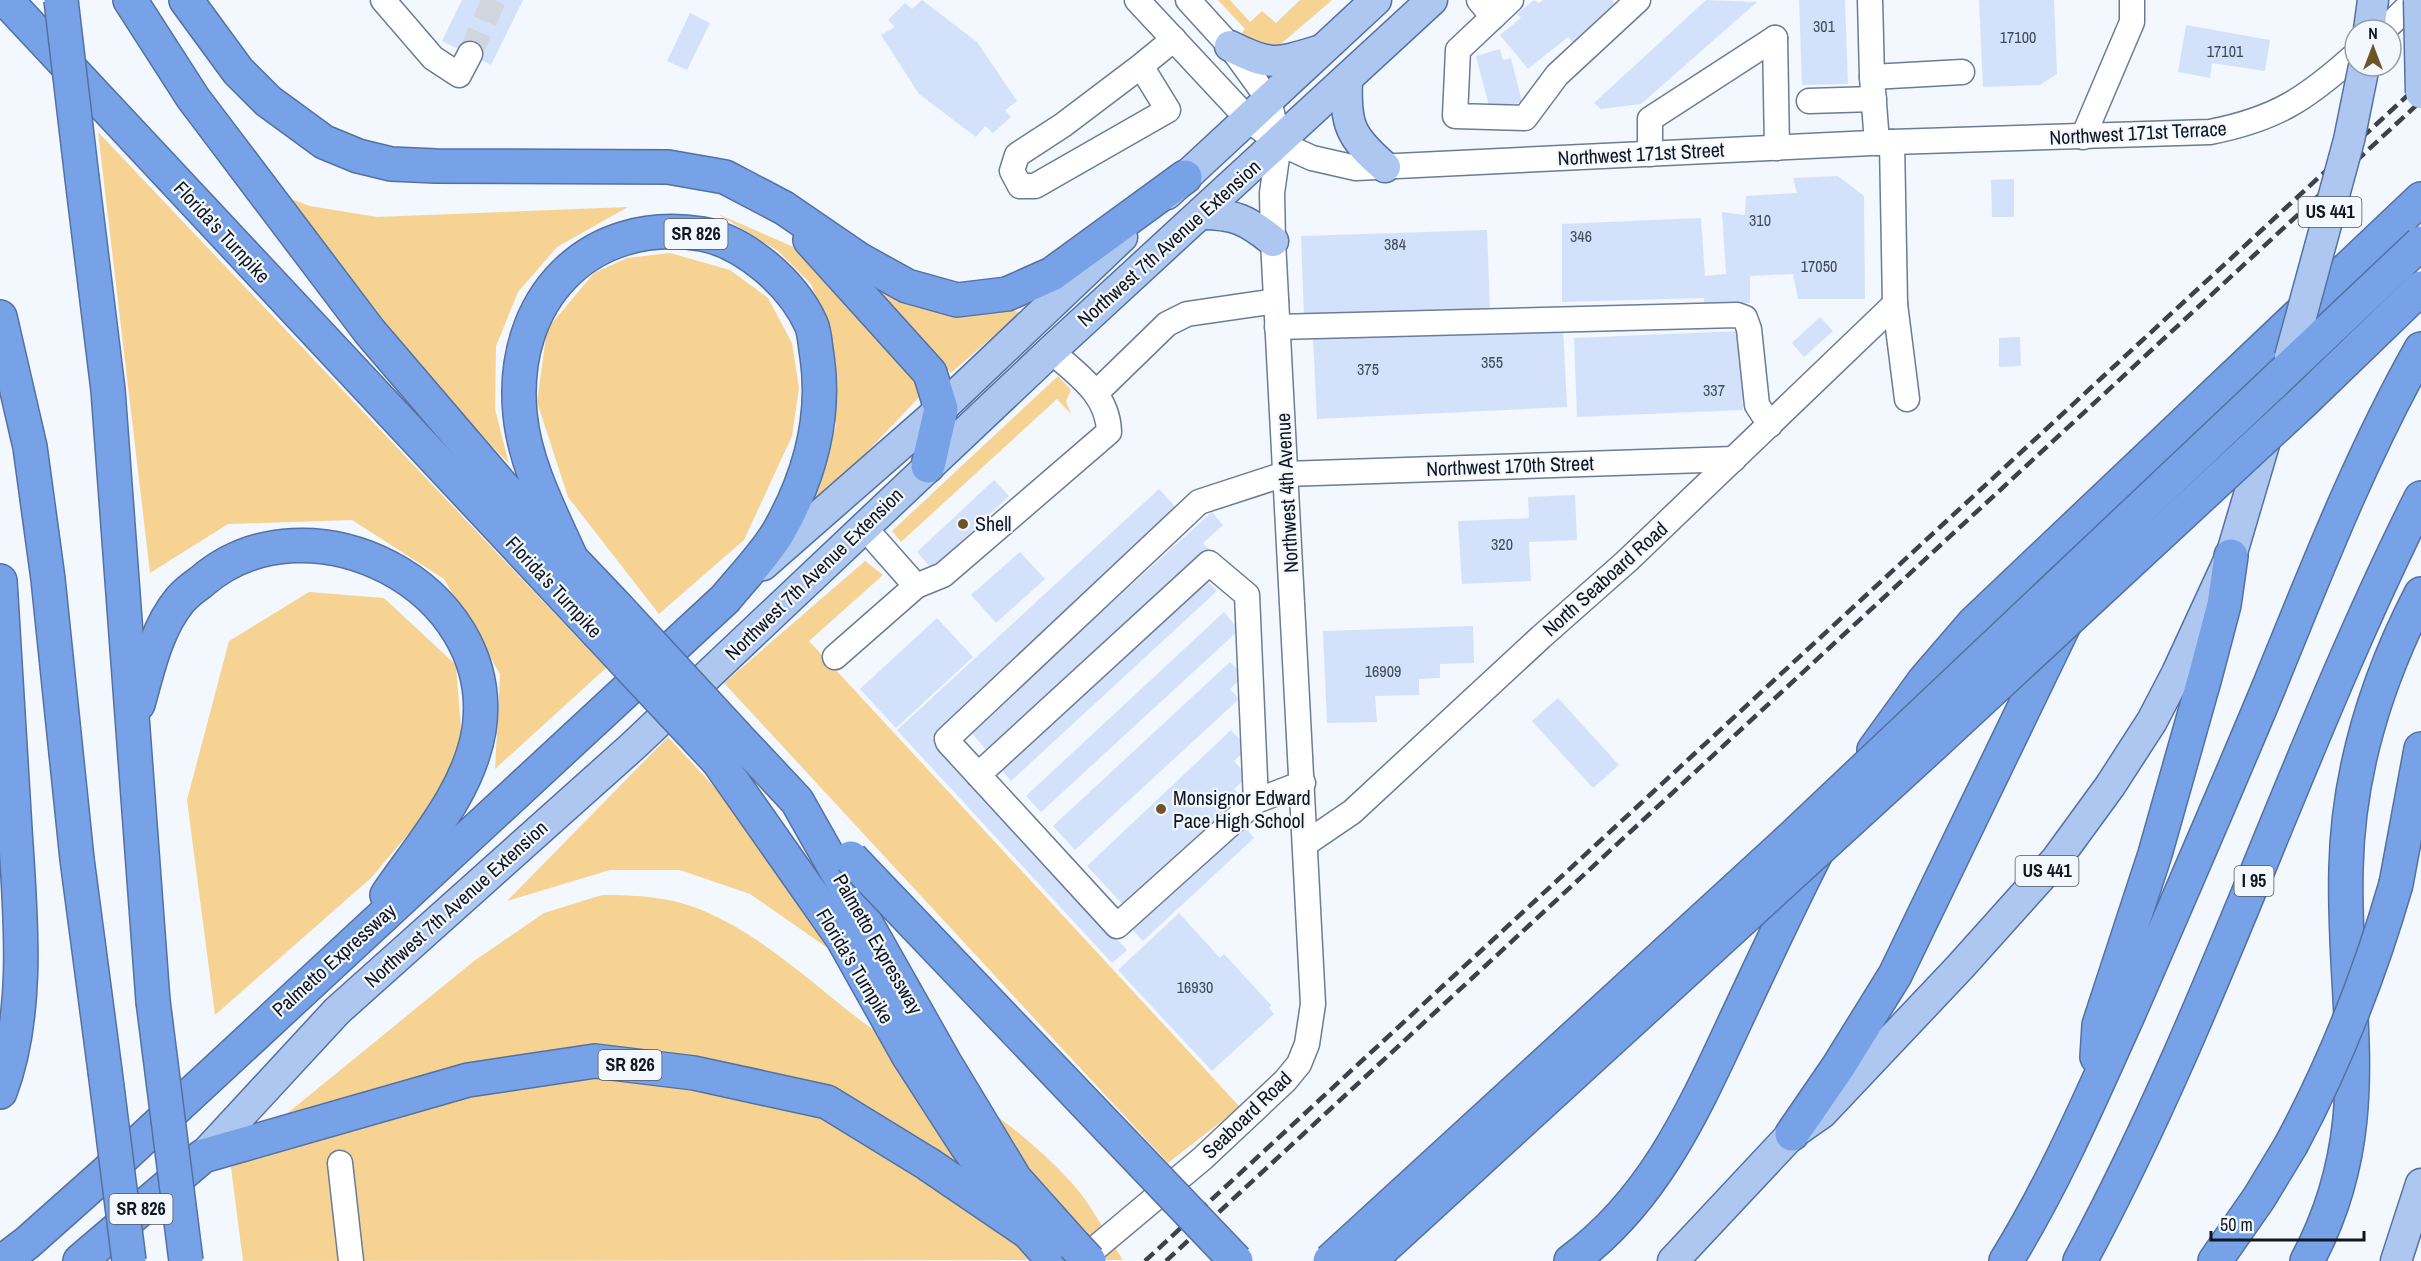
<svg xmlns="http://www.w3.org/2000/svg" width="2421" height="1261" font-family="'Archivo Narrow',sans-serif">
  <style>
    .green { fill: #f6d393 }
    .building { fill: #d3e2fa }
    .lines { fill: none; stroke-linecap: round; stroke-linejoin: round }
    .minor-tunnel { stroke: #d1d5dd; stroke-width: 24; stroke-dasharray: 24 12; stroke-linecap: butt }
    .minor-casing { stroke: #6a7c97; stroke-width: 27 }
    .major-casing { stroke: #5371a2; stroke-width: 33 }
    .highway-casing { stroke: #5371a2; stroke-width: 36 }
    .minor { stroke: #fff; stroke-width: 24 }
    .major { stroke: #adc7f1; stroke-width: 30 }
    .highway { stroke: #77a2e7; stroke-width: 33 }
    .rail { stroke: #3b424b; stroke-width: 4.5; stroke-dasharray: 12 6; stroke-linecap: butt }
    .major-bridge-casing { stroke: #5371a2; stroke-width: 33; stroke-linecap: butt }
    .highway-bridge-casing { stroke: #5371a2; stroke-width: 36; stroke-linecap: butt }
    .major-bridge { stroke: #adc7f1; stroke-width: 30 }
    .highway-bridge { stroke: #77a2e7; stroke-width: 33 }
    .poi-dot { fill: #6e5526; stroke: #f3f7fe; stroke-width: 2 }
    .labels { text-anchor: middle; stroke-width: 4.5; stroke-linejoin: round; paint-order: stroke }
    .number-label { font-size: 16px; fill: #414a57 }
    .shield { fill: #f3f7fe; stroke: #545a63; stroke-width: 1.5 }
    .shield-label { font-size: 18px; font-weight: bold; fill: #101721 }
    .street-label { font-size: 20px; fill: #101721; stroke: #f3f7fe }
    .poi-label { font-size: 20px; fill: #101721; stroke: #f3f7fe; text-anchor: start }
  </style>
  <rect width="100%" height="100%" fill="#f3f7fe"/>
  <!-- green -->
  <g class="green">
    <path d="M1218,0H1230L1250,22L1262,11L1276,23L1300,0H1332L1275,49L1243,41L1241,34L1245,29Z"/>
    <path d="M98,132L606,668L495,769L500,674L444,579L352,520L228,524L150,573Z"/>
    <path d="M239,180L310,206L377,217L628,207L557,247L518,292L496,346L495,409L509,464Z"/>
    <path d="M718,214L803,251L925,391L806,516L836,426L832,337L811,284L778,251Z"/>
    <path d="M670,253L730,270L768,298L792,343L799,388L792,436L744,540L659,614L568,497L537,402L547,329L594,273L627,258Z"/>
    <path d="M854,271L1010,308L1020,313L951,373Z"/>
    <path d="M1058,376L1071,390L1066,401L1071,414L1057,399L901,542L892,531Z"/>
    <path d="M865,561L883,575L809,641L1240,1107L1168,1163L724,683Z"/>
    <path d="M309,592L384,598L456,665L464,768L371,878L215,1015L187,800L229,641Z"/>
    <path d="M668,737L932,1021L750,894L680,870H610L507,901Z"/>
    <path d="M602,895C638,895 671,897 704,911C763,936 814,985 864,1023C932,1073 1013,1118 1070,1181C1091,1203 1106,1235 1123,1260L243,1261L230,1160L474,961L544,913Z"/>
  </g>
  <!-- building -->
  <g class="building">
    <path d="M462,0H523L491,65L442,41Z"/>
    <path d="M922,0L977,42L1017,101L1005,110L1011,117L993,133L985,126L976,137L919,94L881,35L895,27L888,20L905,3L912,9Z"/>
    <path d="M1534,0L1539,3L1543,0H1612L1617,6L1587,30L1591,35L1577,48L1568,37L1528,69L1500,35L1521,18L1517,14Z"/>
    <path d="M1706,0L1757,2L1641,104L1601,109L1594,103Z"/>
    <path d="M1799,0H1845L1848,84L1802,85Z"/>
    <path d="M1979,0H2054L2057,74L2040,85L1983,87Z"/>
    <path d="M690,13L710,23L687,70L667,61Z"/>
    <path d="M2186,25L2270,40L2265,71L2212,63L2210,78L2178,72Z"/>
    <path d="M1500,49L1503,60L1511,58L1522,102L1490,110L1476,56Z"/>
    <path d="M1838,176L1864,196L1865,299H1798L1793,274L1750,276V303L1704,306V298L1562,302V224L1701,218L1705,276L1726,274L1722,212L1745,215L1746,196L1797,193L1793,178Z"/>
    <path d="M2014,179V217H1992L1991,180Z"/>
    <path d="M1487,230L1490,310L1304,316L1301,236Z"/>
    <path d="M1820,317L1833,331L1804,357L1792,343Z"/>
    <path d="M1563,326L1567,407L1317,419L1313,339Z"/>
    <path d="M1739,331L1743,410L1577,417L1574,338Z"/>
    <path d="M2020,337L2021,366L1999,367V338Z"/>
    <path d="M994,480L1009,496L932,569L917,552Z"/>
    <path d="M1159,489L1179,511L932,738L1127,950L1112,963L897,730Z"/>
    <path d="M1575,495L1577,540L1529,542L1531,581L1462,584L1458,521L1529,518L1528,497Z"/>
    <path d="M1212,512L1223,525L1203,543L1210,551L988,752L970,731Z"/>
    <path d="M1020,552L1045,579L996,623L971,595Z"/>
    <path d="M1204,578L1217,591L1011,781L1000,768Z"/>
    <path d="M1224,612L1239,630L1041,812L1026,796Z"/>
    <path d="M937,618L973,657L896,728L860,689Z"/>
    <path d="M1473,626L1474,663L1440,664V678L1419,679V695L1375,696L1377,722L1327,723L1323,631Z"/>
    <path d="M1230,662L1244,676L1230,689L1239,699L1075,850L1053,826Z"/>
    <path d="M1558,698L1619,765L1593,788L1532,721Z"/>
    <path d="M1231,730L1248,748L1234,761L1248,776L1234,789L1244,799L1127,909L1087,866Z"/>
    <path d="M1242,824L1254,838L1143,941L1130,927Z"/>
    <path d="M1179,913L1220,958L1224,954L1271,1005L1269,1008L1274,1014L1212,1071L1118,970Z"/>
  </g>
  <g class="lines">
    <!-- minor-tunnel -->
    <path class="minor-tunnel" d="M470,54L494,0"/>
    <defs>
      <g id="minor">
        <path d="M383,0L433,58L459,75L470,54"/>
        <path d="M1137,0L1248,119L1279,143L1312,158L1356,168L1892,142L2210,132C2276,119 2306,99 2355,55"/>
        <path d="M1479,0L1493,17"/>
        <path d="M1511,0L1458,50L1455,116L1525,118L1557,75L1638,0"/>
        <path d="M1870,0L1872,77"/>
        <path d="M2384,30L2415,0"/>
        <path d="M1775,38L1777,148"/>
        <path d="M1141,66L1063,125L1017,155L1012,171L1020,186H1035L1168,110L1141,66L1174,39"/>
        <path d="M1809,101L1874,99"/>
        <path d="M2083,137L2132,22V0"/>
        <path d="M1892,142L1895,304L1907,399"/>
        <path d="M1877,143L1872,77L1962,72"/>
        <path d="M1650,154V119L1775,38"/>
        <path d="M1277,327L1737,315L1745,318L1749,329L1757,405L1770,425"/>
        <path d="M1096,393L1167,324L1187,314L1276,301"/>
        <path d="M864,527L916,586"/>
        <path d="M835,657L916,586L943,575L1109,432C1108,394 1078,375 1051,351"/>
        <path d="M978,775L1209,563L1247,595L1256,801L1117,926L948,742L947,739L1199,502L1285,474L1734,459"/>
        <path d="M1256,801L1303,783"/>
        <path d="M1305,844L1352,812L1541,637L1627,561L1895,304"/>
        <path d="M340,1163L351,1261"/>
        <path d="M1080,1261L1203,1158L1285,1081L1299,1064L1307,1044L1313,1004L1273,241L1272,193L1279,143L1269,100L1230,46L1188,0"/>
      </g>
      <g id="major">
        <path d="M2369,30L2373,0"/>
        <path d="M1230,46C1270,66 1276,64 1318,51"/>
        <path d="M1347,80C1345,125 1350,137 1385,167"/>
        <path d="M1167,194L1376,0"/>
        <path d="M1201,214C1235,214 1247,220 1273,241"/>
        <path d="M763,565L941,409L1122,237"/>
        <path d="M203,1156L337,1011L633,746L1051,351L1432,0"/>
        <path d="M1673,1261L1792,1134L1822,1113L1960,967L2056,860L2110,786L2152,721L2177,673L2231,556L2288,363"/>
        <path d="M2396,1261L2421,1184"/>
      </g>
      <g id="highway">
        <path d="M6,0L597,632"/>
        <path d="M130,0L193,98L370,332L501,485L616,606"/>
        <path d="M186,0L238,71L268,101L324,142L358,156L391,164L436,166L668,167L725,177L784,208L860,260L907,286L957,300L1007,294L1052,274L1185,177"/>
        <path d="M82,178L108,390L153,1001"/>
        <path d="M810,240L930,373L941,409L928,466"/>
        <path d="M0,317L30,447L48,579L77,859L105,1071"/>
        <path d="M0,581C5,658 9,735 14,813C19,901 32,1008 0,1092"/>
        <path d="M138,704C148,669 156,629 180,600C186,593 194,587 201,582C308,489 500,586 479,730C469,792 421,845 387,895"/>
        <path d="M737,737L797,801L945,1063L1015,1179L1074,1245"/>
        <path d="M1874,750L1924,681L1974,623L2421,199"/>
        <path d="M718,761L843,939L908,1055L966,1145L1028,1232L1054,1261"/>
        <path d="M2396,884L2421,749"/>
        <path d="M2097,1057L2099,1025L2155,854L2205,677L2224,605L2231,556"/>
        <path d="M1792,1134L1838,1067L1895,975L2066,621"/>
        <path d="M3,1261L27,1243L109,1170L725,599C743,577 765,555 779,531C810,476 826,418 817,356C815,346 815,333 811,324C801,302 785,283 766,267C749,253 725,238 702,234C587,216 509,301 520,414C525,467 553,517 574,565"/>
        <path d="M80,1261L203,1156L468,1080L595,1061L694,1073L827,1102L928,1164L1028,1232"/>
        <path d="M1571,1261C1652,1202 1692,1114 1733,1026C1760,968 1787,910 1816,853"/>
        <path d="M2006,1261C2055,1182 2091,1097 2129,1013C2176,905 2223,797 2268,689C2315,574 2360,457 2421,349"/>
        <path d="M2080,1261C2213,1015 2296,747 2421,498"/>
        <path d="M2215,1261L2259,1198L2291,1145"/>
        <path d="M2307,1261C2380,1125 2342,1011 2346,868C2348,771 2377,679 2421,594"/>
      </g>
    </defs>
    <!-- minor casing -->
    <use href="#minor" class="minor-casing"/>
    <!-- major casing -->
    <use href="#major" class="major-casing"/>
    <!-- highway casing -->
    <use href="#highway" class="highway-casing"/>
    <!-- minor -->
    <use href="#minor" class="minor"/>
    <!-- major -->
    <use href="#major" class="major"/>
    <!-- highway -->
    <use href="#highway" class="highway"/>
    <!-- rail -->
    <g class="rail">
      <path d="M1145,1261L2421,83"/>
      <path d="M1166,1261L2421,101"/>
    </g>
    <defs>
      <g id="major-bridge">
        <path d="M2419,0L2421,93"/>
        <path d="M2290,357L2349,140L2364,66"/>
      </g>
      <g id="highway-bridge">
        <path d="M61,0L82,178"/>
        <path d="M616,606L737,737"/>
        <path d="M597,632L718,761"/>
        <path d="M851,858L1236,1261"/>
        <path d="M153,1001L186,1261"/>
        <path d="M105,1071L129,1261"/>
        <path d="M2291,1145C2335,1063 2370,974 2396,884"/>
        <path d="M1074,1245L1089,1261"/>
        <path d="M1330,1261L1784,845L2421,243"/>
        <path d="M1369,1261L1935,743L2304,401L2421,288"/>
      </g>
    </defs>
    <!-- major-bridge casing -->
    <use href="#major-bridge" class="major-bridge-casing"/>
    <!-- highway-bridge casing -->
    <use href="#highway-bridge" class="highway-bridge-casing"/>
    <!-- major-bridge -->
    <use href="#major-bridge" class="major-bridge"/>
    <!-- highway-bridge -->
    <use href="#highway-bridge" class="highway-bridge"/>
  </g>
  <!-- markers -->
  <g class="poi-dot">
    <circle cx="963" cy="524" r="6"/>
    <circle cx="1161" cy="809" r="6"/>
  </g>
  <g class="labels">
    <!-- number labels -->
    <g class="number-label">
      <text x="1824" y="32">301</text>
      <text x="2018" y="43">17100</text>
      <text x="2225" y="57">17101</text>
      <text x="1760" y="226">310</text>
      <text x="1581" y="242">346</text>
      <text x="1395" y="250">384</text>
      <text x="1819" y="272">17050</text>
      <text x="1492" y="368">355</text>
      <text x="1368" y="375">375</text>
      <text x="1714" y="396">337</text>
      <text x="1502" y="550">320</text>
      <text x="1383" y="677">16909</text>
      <text x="1195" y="993">16930</text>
    </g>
    <!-- shield labels -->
    <g class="shield">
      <rect x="2298.5" y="197" width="63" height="30" rx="4.5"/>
      <rect x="664.5" y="219" width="63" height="30" rx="4.5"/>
      <rect x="2015.5" y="856" width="63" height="30" rx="4.5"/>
      <rect x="2234.5" y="866" width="39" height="30" rx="4.5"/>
      <rect x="598.5" y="1050" width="63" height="30" rx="4.5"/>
      <rect x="109.5" y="1194" width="63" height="30" rx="4.5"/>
    </g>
    <g class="shield-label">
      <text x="2330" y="218">US 441</text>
      <text x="696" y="240">SR 826</text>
      <text x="2047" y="877">US 441</text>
      <text x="2254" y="887">I 95</text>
      <text x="630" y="1071">SR 826</text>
      <text x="141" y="1215">SR 826</text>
    </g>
    <!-- street labels -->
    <g class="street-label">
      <text transform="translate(2138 133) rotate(-3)" y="7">Northwest 171st Terrace</text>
      <text transform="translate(1641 154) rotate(-3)" y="7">Northwest 171st Street</text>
      <text transform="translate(222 232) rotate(47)" y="7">Florida's Turnpike</text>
      <text transform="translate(1169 243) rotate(-42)" y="7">Northwest 7th Avenue Extension</text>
      <text transform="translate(1510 466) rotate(-2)" y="7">Northwest 170th Street</text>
      <text transform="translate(1287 493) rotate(-93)" y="7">Northwest 4th Avenue</text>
      <text transform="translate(814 574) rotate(-44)" y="7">Northwest 7th Avenue Extension</text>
      <text transform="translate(1605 579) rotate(-42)" y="7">North Seaboard Road</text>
      <text transform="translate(554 587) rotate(47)" y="7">Florida's Turnpike</text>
      <text transform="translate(456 904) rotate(-42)" y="7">Northwest 7th Avenue Extension</text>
      <text transform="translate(878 944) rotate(60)" y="7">Palmetto Expressway</text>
      <text transform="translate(334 960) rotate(-42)" y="7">Palmetto Expressway</text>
      <text transform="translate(855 966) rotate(59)" y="7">Florida's Turnpike</text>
      <text transform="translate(1247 1115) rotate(-44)" y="7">Seaboard Road</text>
    </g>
    <!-- poi labels -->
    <g class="poi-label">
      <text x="975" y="531">Shell</text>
      <text x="1173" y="805">Monsignor Edward<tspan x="1173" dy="23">Pace High School</tspan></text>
    </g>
  </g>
  <!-- north arrow -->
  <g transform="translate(2373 48)"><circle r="28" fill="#f3f7fe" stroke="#989da6" stroke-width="1.5"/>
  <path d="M0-4.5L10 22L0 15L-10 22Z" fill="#6e5526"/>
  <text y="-9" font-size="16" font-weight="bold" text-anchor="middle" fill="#101721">N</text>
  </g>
  <!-- scale -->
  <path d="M2211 1231v9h153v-9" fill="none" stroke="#101721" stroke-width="3"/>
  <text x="2220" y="1231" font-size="18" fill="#101721" stroke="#f3f7fe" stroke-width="4.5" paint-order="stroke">50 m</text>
</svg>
